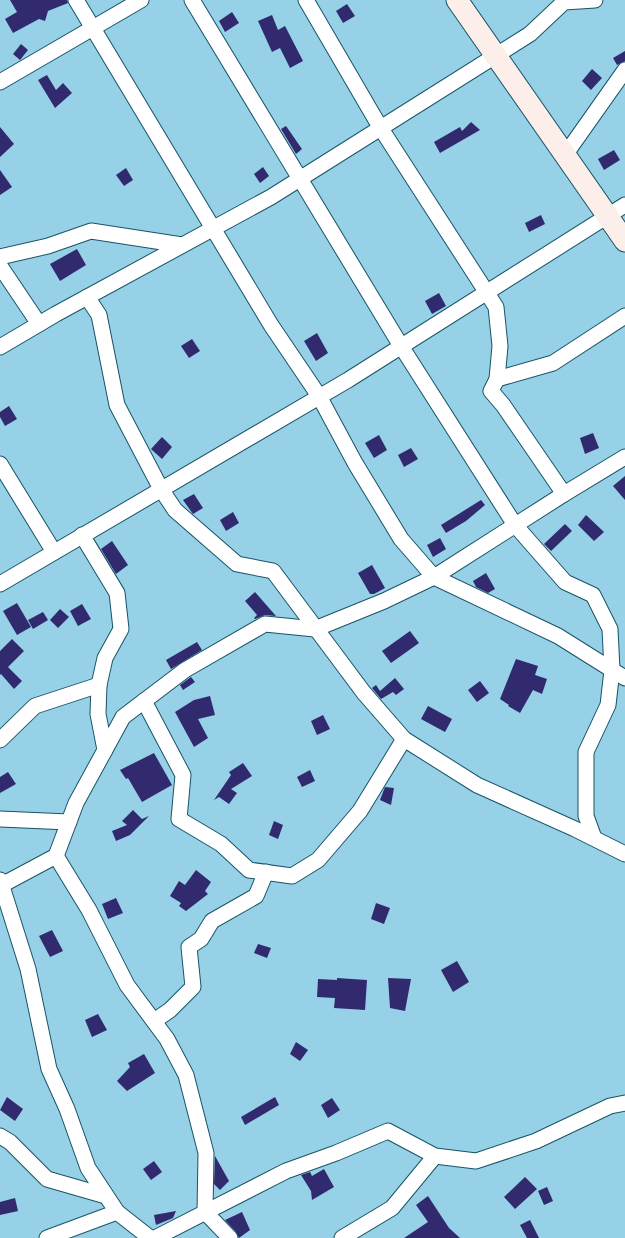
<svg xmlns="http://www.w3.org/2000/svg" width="625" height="1238" font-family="'IBM Plex Sans',sans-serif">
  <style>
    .building { fill: #312a6e }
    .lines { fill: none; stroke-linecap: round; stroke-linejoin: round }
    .street-casing { stroke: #175466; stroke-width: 17 }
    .secondary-casing { stroke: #175466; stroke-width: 23 }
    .street { stroke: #fff; stroke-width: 15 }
    .secondary { stroke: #fceee8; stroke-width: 21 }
  </style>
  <rect width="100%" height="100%" fill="#97d1e7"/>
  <!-- building -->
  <g class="building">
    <path d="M10,0H67L68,3L48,11L45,21L39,19L13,33L5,19L17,12Z"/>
    <path d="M347,4L355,16L343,23L336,11Z"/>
    <path d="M232,12L239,23L225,32L219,21Z"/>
    <path d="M272,15L278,30L285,26L303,61L290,68L280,48L272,52L258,21Z"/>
    <path d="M21,44L28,50L20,60L13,54Z"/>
    <path d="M625,51V61L617,65L613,58Z"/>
    <path d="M592,69L602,78L591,90L582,81Z"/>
    <path d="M47,75L56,90L63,83L72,93L55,108L38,80Z"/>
    <path d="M471,122L480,130L440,153L434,142L460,127L462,131Z"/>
    <path d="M286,126L302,149L296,154L281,129Z"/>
    <path d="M0,127L14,144L0,157Z"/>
    <path d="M614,150L620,160L604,170L598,159Z"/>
    <path d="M263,167L269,176L260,183L254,174Z"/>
    <path d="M126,168L133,180L124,186L116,175Z"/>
    <path d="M0,170L12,187L0,195Z"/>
    <path d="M541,215L545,224L529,232L525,223Z"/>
    <path d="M77,249L86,265L60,281L50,264Z"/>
    <path d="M439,293L446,306L432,314L425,301Z"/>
    <path d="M317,333L328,353L316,361L304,341Z"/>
    <path d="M192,339L200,351L189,358L181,346Z"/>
    <path d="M9,406L17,419L5,426L0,417V412Z"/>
    <path d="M593,433L599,448L585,454L580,438Z"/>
    <path d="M379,435L387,450L374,458L365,443Z"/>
    <path d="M162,437L172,447L162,459L151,449Z"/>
    <path d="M411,448L418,459L404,467L398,455Z"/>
    <path d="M625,476V500L613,486Z"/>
    <path d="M194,494L203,508L193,514L183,500Z"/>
    <path d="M481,500L485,505L466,521L446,533L441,525Z"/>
    <path d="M233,512L239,523L226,531L220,520Z"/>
    <path d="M586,515L604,532L594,541L578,525Z"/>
    <path d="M565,524L572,531L551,551L544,544Z"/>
    <path d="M440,538L446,549L433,557L427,545Z"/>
    <path d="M112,541L128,565L116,574L101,549Z"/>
    <path d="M372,565L385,588L374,594H370L358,573Z"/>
    <path d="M486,573L495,589L488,593L476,587L473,581Z"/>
    <path d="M255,592L276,616L265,615L255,619L254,618L257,615L245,601Z"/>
    <path d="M17,603L31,627L17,635L3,611Z"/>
    <path d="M82,604L91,619L78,626L70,611Z"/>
    <path d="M60,609L69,617L58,628L50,620Z"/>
    <path d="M43,612L48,620L33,629L28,620Z"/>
    <path d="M410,631L419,643L391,663L382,651Z"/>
    <path d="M12,639L24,651L8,667L22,681L14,689L1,674L0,675V651Z"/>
    <path d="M197,642L202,650L171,669L166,660Z"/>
    <path d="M516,659L538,666L535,675L547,679L542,694L533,690L520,713L508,706L509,705L500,699Z"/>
    <path d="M191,677L195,682L183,690L180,685Z"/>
    <path d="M395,678L404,689L396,695L393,692L381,699L372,688L376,685L380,691Z"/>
    <path d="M480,681L489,693L477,702L468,690Z"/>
    <path d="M210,696L215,715L198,719L208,738L194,747L175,712L194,700Z"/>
    <path d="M428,706L452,719L445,732L421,719Z"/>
    <path d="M323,715L330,729L317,735L311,721Z"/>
    <path d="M154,753L172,785L142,802L128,778L126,779L120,770Z"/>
    <path d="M243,763L252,776L231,789L237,793L229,804L219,797L214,800L231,775L229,772Z"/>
    <path d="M310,770L315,781L302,787L297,777Z"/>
    <path d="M8,772L16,784L0,793V777Z"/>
    <path d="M385,787L394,788L391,805L380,800Z"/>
    <path d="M133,810L142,819L149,816L130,835L116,841L112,831L127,825L122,821Z"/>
    <path d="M274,821L283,825L278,839L269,835Z"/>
    <path d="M196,870L211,882L205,891L208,894L186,911L179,906L181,903L170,896L179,881L185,885Z"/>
    <path d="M116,898L123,913L108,919L102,904Z"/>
    <path d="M376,903L390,908L384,924L371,919Z"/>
    <path d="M52,930L63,951L50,957L39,936Z"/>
    <path d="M258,944L271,948L267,958L254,953Z"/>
    <path d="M457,961L469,982L453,992L441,970Z"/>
    <path d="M337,978L367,980L365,1010L334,1008L335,998L317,997L318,979L337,980Z"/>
    <path d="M388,978L411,979L405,1011L390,1008Z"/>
    <path d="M98,1014L107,1030L92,1037L85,1020Z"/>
    <path d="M296,1042L308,1050L300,1061L290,1054Z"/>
    <path d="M144,1054L155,1073L127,1091L117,1081L130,1067L128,1063Z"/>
    <path d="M7,1097L23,1109L15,1121L0,1110Z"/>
    <path d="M275,1097L279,1105L245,1125L241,1117Z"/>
    <path d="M332,1098L340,1110L328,1118L321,1105Z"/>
    <path d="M215,1156L229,1181L220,1190L214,1184Z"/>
    <path d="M154,1161L162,1172L151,1180L143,1169Z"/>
    <path d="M324,1169L334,1187L312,1200L311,1191L301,1175L310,1172L312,1176Z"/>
    <path d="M525,1177L537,1189L515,1209L504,1197Z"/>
    <path d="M547,1187L553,1201L544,1205L538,1191Z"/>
    <path d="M428,1196L449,1228L460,1238H404L428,1222L416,1205Z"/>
    <path d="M15,1198L18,1211L0,1215V1202Z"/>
    <path d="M176,1211L173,1218L156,1225L154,1215Z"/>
    <path d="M242,1212L250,1230L239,1238L236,1232L225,1220Z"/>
    <path d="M530,1220L539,1238H527L520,1225Z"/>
  </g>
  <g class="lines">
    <defs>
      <g id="street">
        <path d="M76,0L271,325L319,396L355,463L401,539L434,577L558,636L625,678"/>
        <path d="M192,0L401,346L515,525L565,582L593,595L610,629L612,670L608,705L586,752V816L594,838"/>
        <path d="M306,0L380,127L496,307L500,346L497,379L491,391L503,405L564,494"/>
        <path d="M0,82L141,0"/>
        <path d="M565,155L625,70"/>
        <path d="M0,257L48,246L91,231L182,245"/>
        <path d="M0,266L39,324"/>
        <path d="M87,297L99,315L117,405L161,489L175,510L237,564L273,571L364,693L404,739L477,785L575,829L625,854"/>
        <path d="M0,347L56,314L271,197L530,34L564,2L595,0"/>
        <path d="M497,379L553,363L625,316"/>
        <path d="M0,464L54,552"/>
        <path d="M82,535L117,593L121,629L105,658L99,685L98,714L105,750"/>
        <path d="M0,584L348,380L625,205"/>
        <path d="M144,701L183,775L179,819L221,844L249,870L292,876L318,860L360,811L404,739"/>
        <path d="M0,740L35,706L99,685"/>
        <path d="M0,819L69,822"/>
        <path d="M56,856L89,910L127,985L167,1039L186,1075L206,1153L205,1212L230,1238"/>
        <path d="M0,880L28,969L49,1069L67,1109L88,1168L117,1212L150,1238"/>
        <path d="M0,886L56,856L76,803L123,717L185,670L265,624L315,629L384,601L434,577L564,494L625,457"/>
        <path d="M154,1021L170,1010L193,987L189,947L201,939L212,921L256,896L266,872"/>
        <path d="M0,1136L10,1142L47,1179L106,1196"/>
        <path d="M47,1238L117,1212"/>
        <path d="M155,1238L286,1171L336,1153L388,1131L435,1156L476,1161L536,1141L610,1106L625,1103"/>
        <path d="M342,1238L392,1208L435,1156"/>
      </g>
      <path id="secondary" d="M457,0L625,241"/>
    </defs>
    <!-- street casing -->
    <use href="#street" class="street-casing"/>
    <!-- secondary casing -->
    <use href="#secondary" class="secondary-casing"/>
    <!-- street -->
    <use href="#street" class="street"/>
    <!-- secondary -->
    <use href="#secondary" class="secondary"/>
  </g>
</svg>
